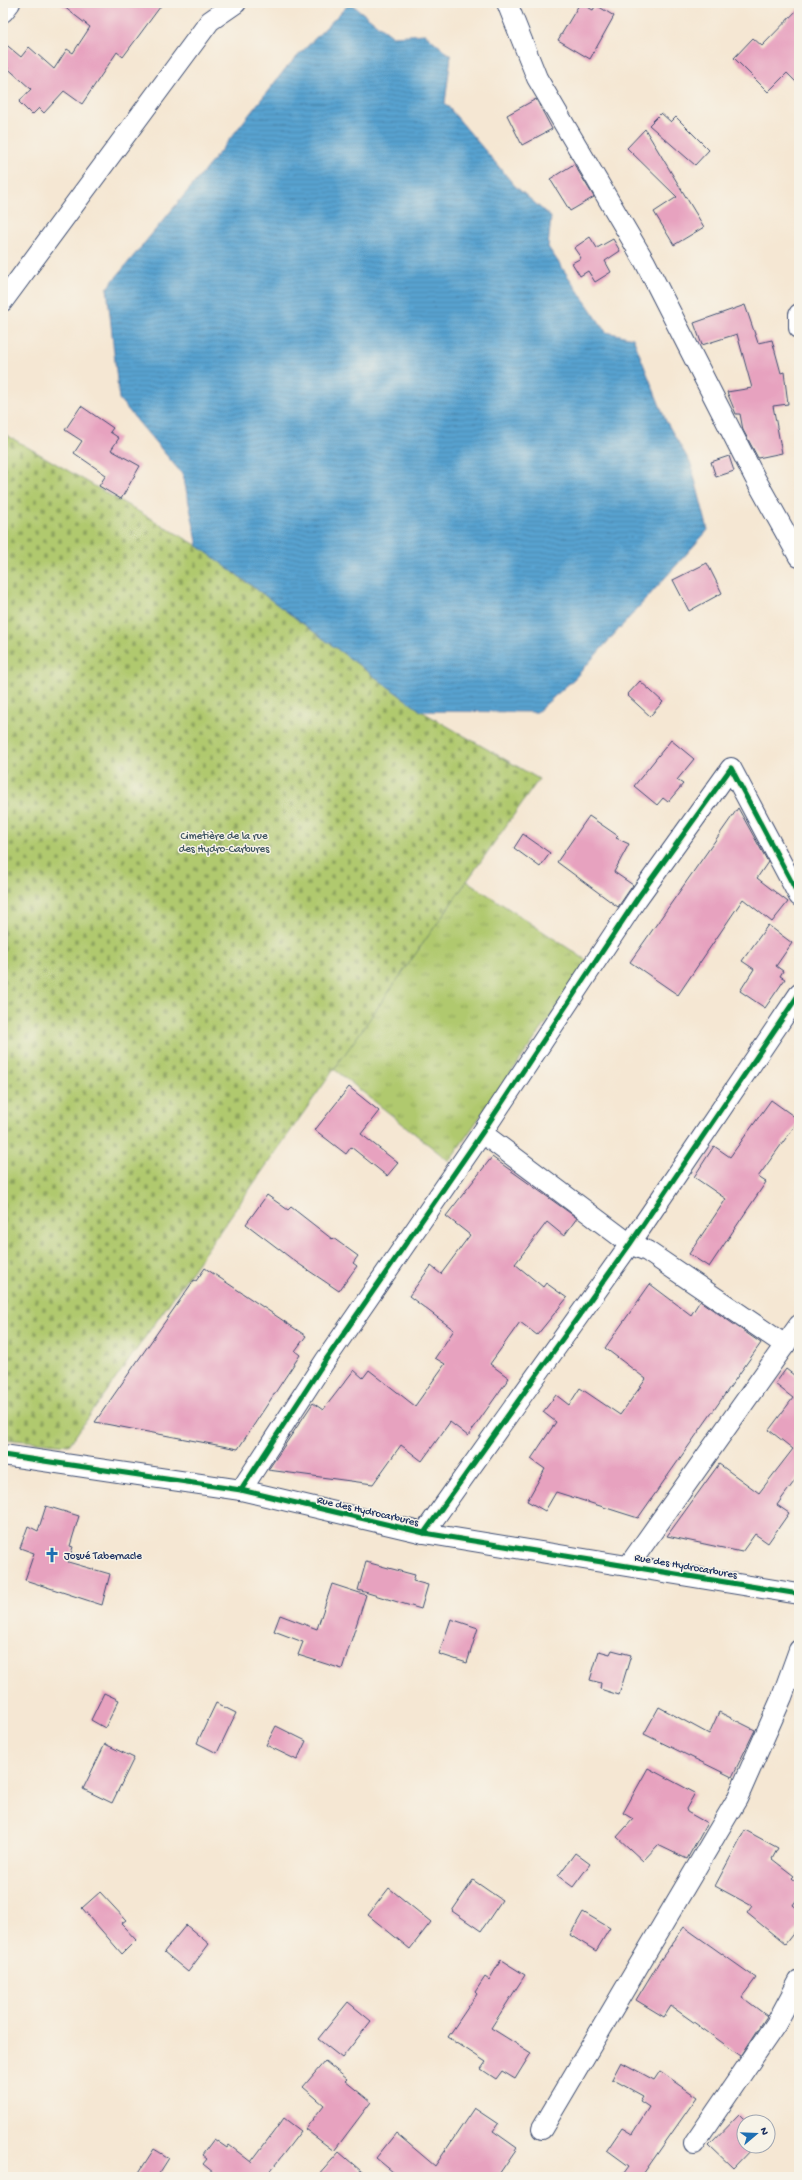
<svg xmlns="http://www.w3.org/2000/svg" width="802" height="2180" font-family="'Gochi Hand',sans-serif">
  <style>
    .grass { fill: url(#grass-tufts); stroke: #667c66 }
    .cemetery { fill: url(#cemetery-stones); stroke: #667c66 }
    .water { fill: url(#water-rules); stroke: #3a6997 }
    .building { fill: #e7a2bf }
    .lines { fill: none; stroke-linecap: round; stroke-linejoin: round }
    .street-casing { stroke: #3c4b70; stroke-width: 22 }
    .street { stroke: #fff; stroke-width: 20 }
    .cycleway-casing { stroke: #f7f3e8; stroke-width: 8 }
    .cycleway { stroke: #00873e; stroke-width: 5 }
    .labels { text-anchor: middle; stroke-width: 3; stroke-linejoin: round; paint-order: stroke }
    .park-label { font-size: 11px; fill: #405662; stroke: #f7f3e8 }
    .street-label { font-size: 11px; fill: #1b2f5e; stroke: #f7f3e8 }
    .poi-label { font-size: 11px; fill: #1b2f5e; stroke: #f7f3e8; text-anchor: start }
  </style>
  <defs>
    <pattern id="grass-tufts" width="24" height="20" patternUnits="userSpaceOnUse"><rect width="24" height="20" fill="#b0c96e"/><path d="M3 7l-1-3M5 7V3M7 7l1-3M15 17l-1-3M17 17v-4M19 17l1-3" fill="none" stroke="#8ea45e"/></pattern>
    <pattern id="cemetery-stones" width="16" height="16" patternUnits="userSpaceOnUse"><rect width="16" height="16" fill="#b0c96e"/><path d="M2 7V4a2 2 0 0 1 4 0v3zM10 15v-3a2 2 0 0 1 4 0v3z" fill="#8ea45e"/></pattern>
    <pattern id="water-rules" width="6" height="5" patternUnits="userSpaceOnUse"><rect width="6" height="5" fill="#59a3d0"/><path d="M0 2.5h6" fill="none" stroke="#4985ac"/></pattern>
  </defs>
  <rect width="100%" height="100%" fill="#f7f3e8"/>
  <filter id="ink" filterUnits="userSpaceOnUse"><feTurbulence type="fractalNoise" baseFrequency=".025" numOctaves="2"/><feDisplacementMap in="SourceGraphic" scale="8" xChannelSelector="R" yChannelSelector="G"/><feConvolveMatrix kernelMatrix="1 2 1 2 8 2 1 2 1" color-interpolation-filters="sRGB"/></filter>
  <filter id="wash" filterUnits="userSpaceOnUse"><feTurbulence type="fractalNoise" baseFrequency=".012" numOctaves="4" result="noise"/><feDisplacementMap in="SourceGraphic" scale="16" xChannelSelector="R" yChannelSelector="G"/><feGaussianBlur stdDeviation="0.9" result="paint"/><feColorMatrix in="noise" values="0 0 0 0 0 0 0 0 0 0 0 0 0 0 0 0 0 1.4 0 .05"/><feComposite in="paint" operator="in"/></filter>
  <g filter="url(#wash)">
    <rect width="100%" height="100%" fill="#f5e7d3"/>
    <!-- grass -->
    <path class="grass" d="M467,881L589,962L449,1161L334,1069Z"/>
    <!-- cemetery -->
    <path class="cemetery" d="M3,433L198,546L421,711L539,779L69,1445L3,1439Z"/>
    <!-- water -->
    <path class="water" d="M350,3L392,36L425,34L451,56L445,103L515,186L551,217L548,247L606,332L633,338L666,421L691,464L708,530L574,679L537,712L421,711L198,546L183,475L119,399L107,288L210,164L286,68Z"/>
    <g id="blocks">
      <!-- building -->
      <g class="building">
        <path d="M59,3H163L123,57L117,52L82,104L64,91L44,113L39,108L32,115L19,102L31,89L3,64V42L21,57L29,47L54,69L67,49L73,53L90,27Z"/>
        <path d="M580,3L593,10L596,5L614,16L590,59L558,40Z"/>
        <path d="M799,8V85L787,73L768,92L734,58L753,38L762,46Z"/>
        <path d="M536,99L552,129L522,145L507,115Z"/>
        <path d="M661,113L671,122L676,117L709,150L695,165L649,125Z"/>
        <path d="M645,129L704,227L674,245L654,212L677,197L627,148Z"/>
        <path d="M574,164L594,197L570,211L550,179Z"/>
        <path d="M590,237L597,248L613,239L620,251L605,261L611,272L595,282L588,271L580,276L572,263L581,258L574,248Z"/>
        <path d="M745,305L758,343L772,340L781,373L784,372L788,404L773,406L782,453L758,458L743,430L740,414H736L727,392L752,388L737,334L702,345L694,323Z"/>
        <path d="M81,406L113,428L110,432L119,438L111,450L140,466L121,499L99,486L106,475L74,453L82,441L65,430Z"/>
        <path d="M729,456L734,471L716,477L711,462Z"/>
        <path d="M707,563L722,593L689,611L673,580Z"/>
        <path d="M640,681L663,702L650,716L627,695Z"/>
        <path d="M671,740L694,759L677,780L683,784L668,802L663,798L657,805L634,786Z"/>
        <path d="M738,808L768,862L757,878L788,902L772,922L743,899L678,995L630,962Z"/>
        <path d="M589,816L618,836L616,838L629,844L614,872L633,885L618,907L557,862Z"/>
        <path d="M523,834L550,853L540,867L514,848Z"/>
        <path d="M768,925L792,943L776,966L783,971L780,976L785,979L765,1008L740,991L754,969L742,961Z"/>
        <path d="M349,1087L379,1111L361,1134L398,1163L387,1176L351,1147L346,1154L315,1130Z"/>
        <path d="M771,1100L799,1120L758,1177L766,1182L709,1267L689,1254L726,1199L694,1177L714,1146L730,1157Z"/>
        <path d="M492,1157L577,1218L564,1236L547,1222L515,1264L543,1287L546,1283L567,1298L537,1335L520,1322L490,1364L509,1378L468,1436L450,1422L422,1461L401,1445L373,1484L268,1470L313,1403L323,1410L354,1370L363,1378L369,1370L415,1406L445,1364L435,1358L454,1330L409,1296L431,1266L441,1274L470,1235L446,1216Z"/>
        <path d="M267,1195L288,1210L291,1207L332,1239L333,1238L358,1256L353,1263L357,1266L339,1291L296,1262L246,1224Z"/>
        <path d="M205,1268L306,1336L295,1351L300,1355L238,1449L95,1422L194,1280L196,1281Z"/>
        <path d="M650,1284L691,1315L700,1301L761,1343L638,1518L556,1492L545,1511L527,1501L545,1469L531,1459L556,1422L543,1412L556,1395L569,1405L580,1388L620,1415L646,1379L605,1348Z"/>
        <path d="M786,1369L799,1379V1475L777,1505L789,1513L768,1543L755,1534L742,1552L667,1536L719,1464L759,1493L793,1449L769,1430L793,1398L775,1384Z"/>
        <path d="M46,1506L79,1516L70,1546L73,1547L68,1562L110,1574L102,1605L25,1580L34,1553L20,1548L28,1526L38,1531Z"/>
        <path d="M366,1562L415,1575L413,1581L428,1585L421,1609L358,1590Z"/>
        <path d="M332,1584L366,1595L342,1669L298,1655L303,1642L274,1631L280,1615L317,1629Z"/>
        <path d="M451,1619L478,1628L467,1663L439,1654Z"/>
        <path d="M612,1650L631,1655L619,1695L600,1689L601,1683L590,1680L599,1651L610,1654Z"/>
        <path d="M104,1693L119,1700L105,1728L91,1720Z"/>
        <path d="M216,1703L236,1713L217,1753L197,1743Z"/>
        <path d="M659,1707L709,1734L719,1712L755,1730L732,1777L644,1734Z"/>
        <path d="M276,1726L306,1741L297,1760L266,1745Z"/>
        <path d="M105,1744L134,1758L112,1803L83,1789Z"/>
        <path d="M648,1768L695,1793L686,1809L687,1812L707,1823L687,1859L658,1845L643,1861L617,1837L633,1819L623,1813Z"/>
        <path d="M745,1830L778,1848L772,1859L794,1876L792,1878L799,1884V1896L793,1905L799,1910V1926L785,1944L747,1913L752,1906L715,1886Z"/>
        <path d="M575,1853L590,1864L573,1887L558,1876Z"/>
        <path d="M473,1880L502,1900L481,1931L452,1911Z"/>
        <path d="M389,1888L431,1922L410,1949L368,1915Z"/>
        <path d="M100,1892L126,1920L122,1923L125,1926L124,1927L136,1940L122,1954L82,1908Z"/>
        <path d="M583,1912L610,1928L596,1951L570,1935Z"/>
        <path d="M186,1925L209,1944L188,1972L164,1952Z"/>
        <path d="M684,1927L756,1978L742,1997L767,2016L741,2056L671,2006L664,2017L636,2000L659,1962Z"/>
        <path d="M501,1960L525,1975L491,2028L531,2053L515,2079L502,2071L496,2079L481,2069L486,2062L448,2037L477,1994L475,1992L485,1977L489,1980Z"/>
        <path d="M348,2002L371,2021L342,2058L318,2039Z"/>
        <path d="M325,2061L347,2079L345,2081L371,2102L334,2151L305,2129L324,2105L303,2087Z"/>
        <path d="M621,2062L654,2080L660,2071L697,2097L641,2177H621L629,2166L607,2150L622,2128L632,2134L649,2107L640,2101L643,2096L612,2079Z"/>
        <path d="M474,2108L498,2124L493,2131L517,2148L497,2177H399L376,2158L396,2133L435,2166Z"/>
        <path d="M739,2114L747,2122H744V2146H754L733,2168L709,2145Z"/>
        <path d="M284,2118L301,2131L268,2174L272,2177H219L203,2164L207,2159L202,2155L214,2139L227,2148L229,2145L251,2162Z"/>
        <path d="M154,2149L169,2158L157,2177H136Z"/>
        <path d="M339,2152L368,2177H317Z"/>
      </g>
    </g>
  </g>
  <g filter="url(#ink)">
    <use href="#blocks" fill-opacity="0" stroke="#3c4b70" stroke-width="1"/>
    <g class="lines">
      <defs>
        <g id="street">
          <path d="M507,3L537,78L645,262L755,478L799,557"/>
          <path d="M3,12L10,3"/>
          <path d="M3,301L210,21L236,3"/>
          <path d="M799,314V328"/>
          <path d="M482,1133L630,1244L647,1251L785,1345"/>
          <path d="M3,1455L241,1490L424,1533L799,1594"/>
          <path d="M241,1490L325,1361L482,1133L637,899L731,768L799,896"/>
          <path d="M424,1533L630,1244L799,994"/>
          <path d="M629,1565L799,1325"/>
          <path d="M542,2129L737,1799L782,1697L799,1650"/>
          <path d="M694,2144L776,2024L799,1981"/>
        </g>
      </defs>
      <!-- street casing -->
      <use href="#street" class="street-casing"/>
      <!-- street -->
      <use href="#street" class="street"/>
      <defs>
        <g id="cycleway">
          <path d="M3,1455L241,1490L424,1533L799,1594"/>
          <path d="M241,1490L325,1361L482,1133L637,899L731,768L799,896"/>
          <path d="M424,1533L630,1244L799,994"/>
        </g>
      </defs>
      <!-- cycleway casing -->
      <use href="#cycleway" class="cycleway-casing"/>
      <!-- cycleway -->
      <use href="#cycleway" class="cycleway"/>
    </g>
  </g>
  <!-- icons -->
  <defs>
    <symbol id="church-bare" viewBox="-9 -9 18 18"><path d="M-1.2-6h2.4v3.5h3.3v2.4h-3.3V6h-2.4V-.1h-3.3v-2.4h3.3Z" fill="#1f6fb2" stroke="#f7f3e8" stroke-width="2.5" paint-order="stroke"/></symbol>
  </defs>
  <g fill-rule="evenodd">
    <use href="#church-bare" x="41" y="1544" width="22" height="22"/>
  </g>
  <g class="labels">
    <!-- park labels -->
    <g class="park-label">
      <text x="224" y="839">Cimetière de la rue<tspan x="224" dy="13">des Hydro-Carbures</tspan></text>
    </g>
    <!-- street labels -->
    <g class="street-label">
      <text transform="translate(368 1510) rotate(13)" y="4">Rue des Hydrocarbures</text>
      <text transform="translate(686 1565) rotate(10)" y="4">Rue des Hydrocarbures</text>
    </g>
    <!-- poi labels -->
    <g class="poi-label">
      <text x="64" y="1559">Josué Tabernacle</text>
    </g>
  </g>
  <!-- margin -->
  <rect width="802" height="2180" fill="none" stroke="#f7f3e8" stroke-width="16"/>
  <!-- north arrow -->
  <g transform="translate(756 2134) rotate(71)"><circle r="19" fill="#f7f3e8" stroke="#9fa5b1"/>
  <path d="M0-3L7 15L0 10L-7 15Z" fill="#1f6fb2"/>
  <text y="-6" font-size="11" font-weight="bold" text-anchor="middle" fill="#1b2f5e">N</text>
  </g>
</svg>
